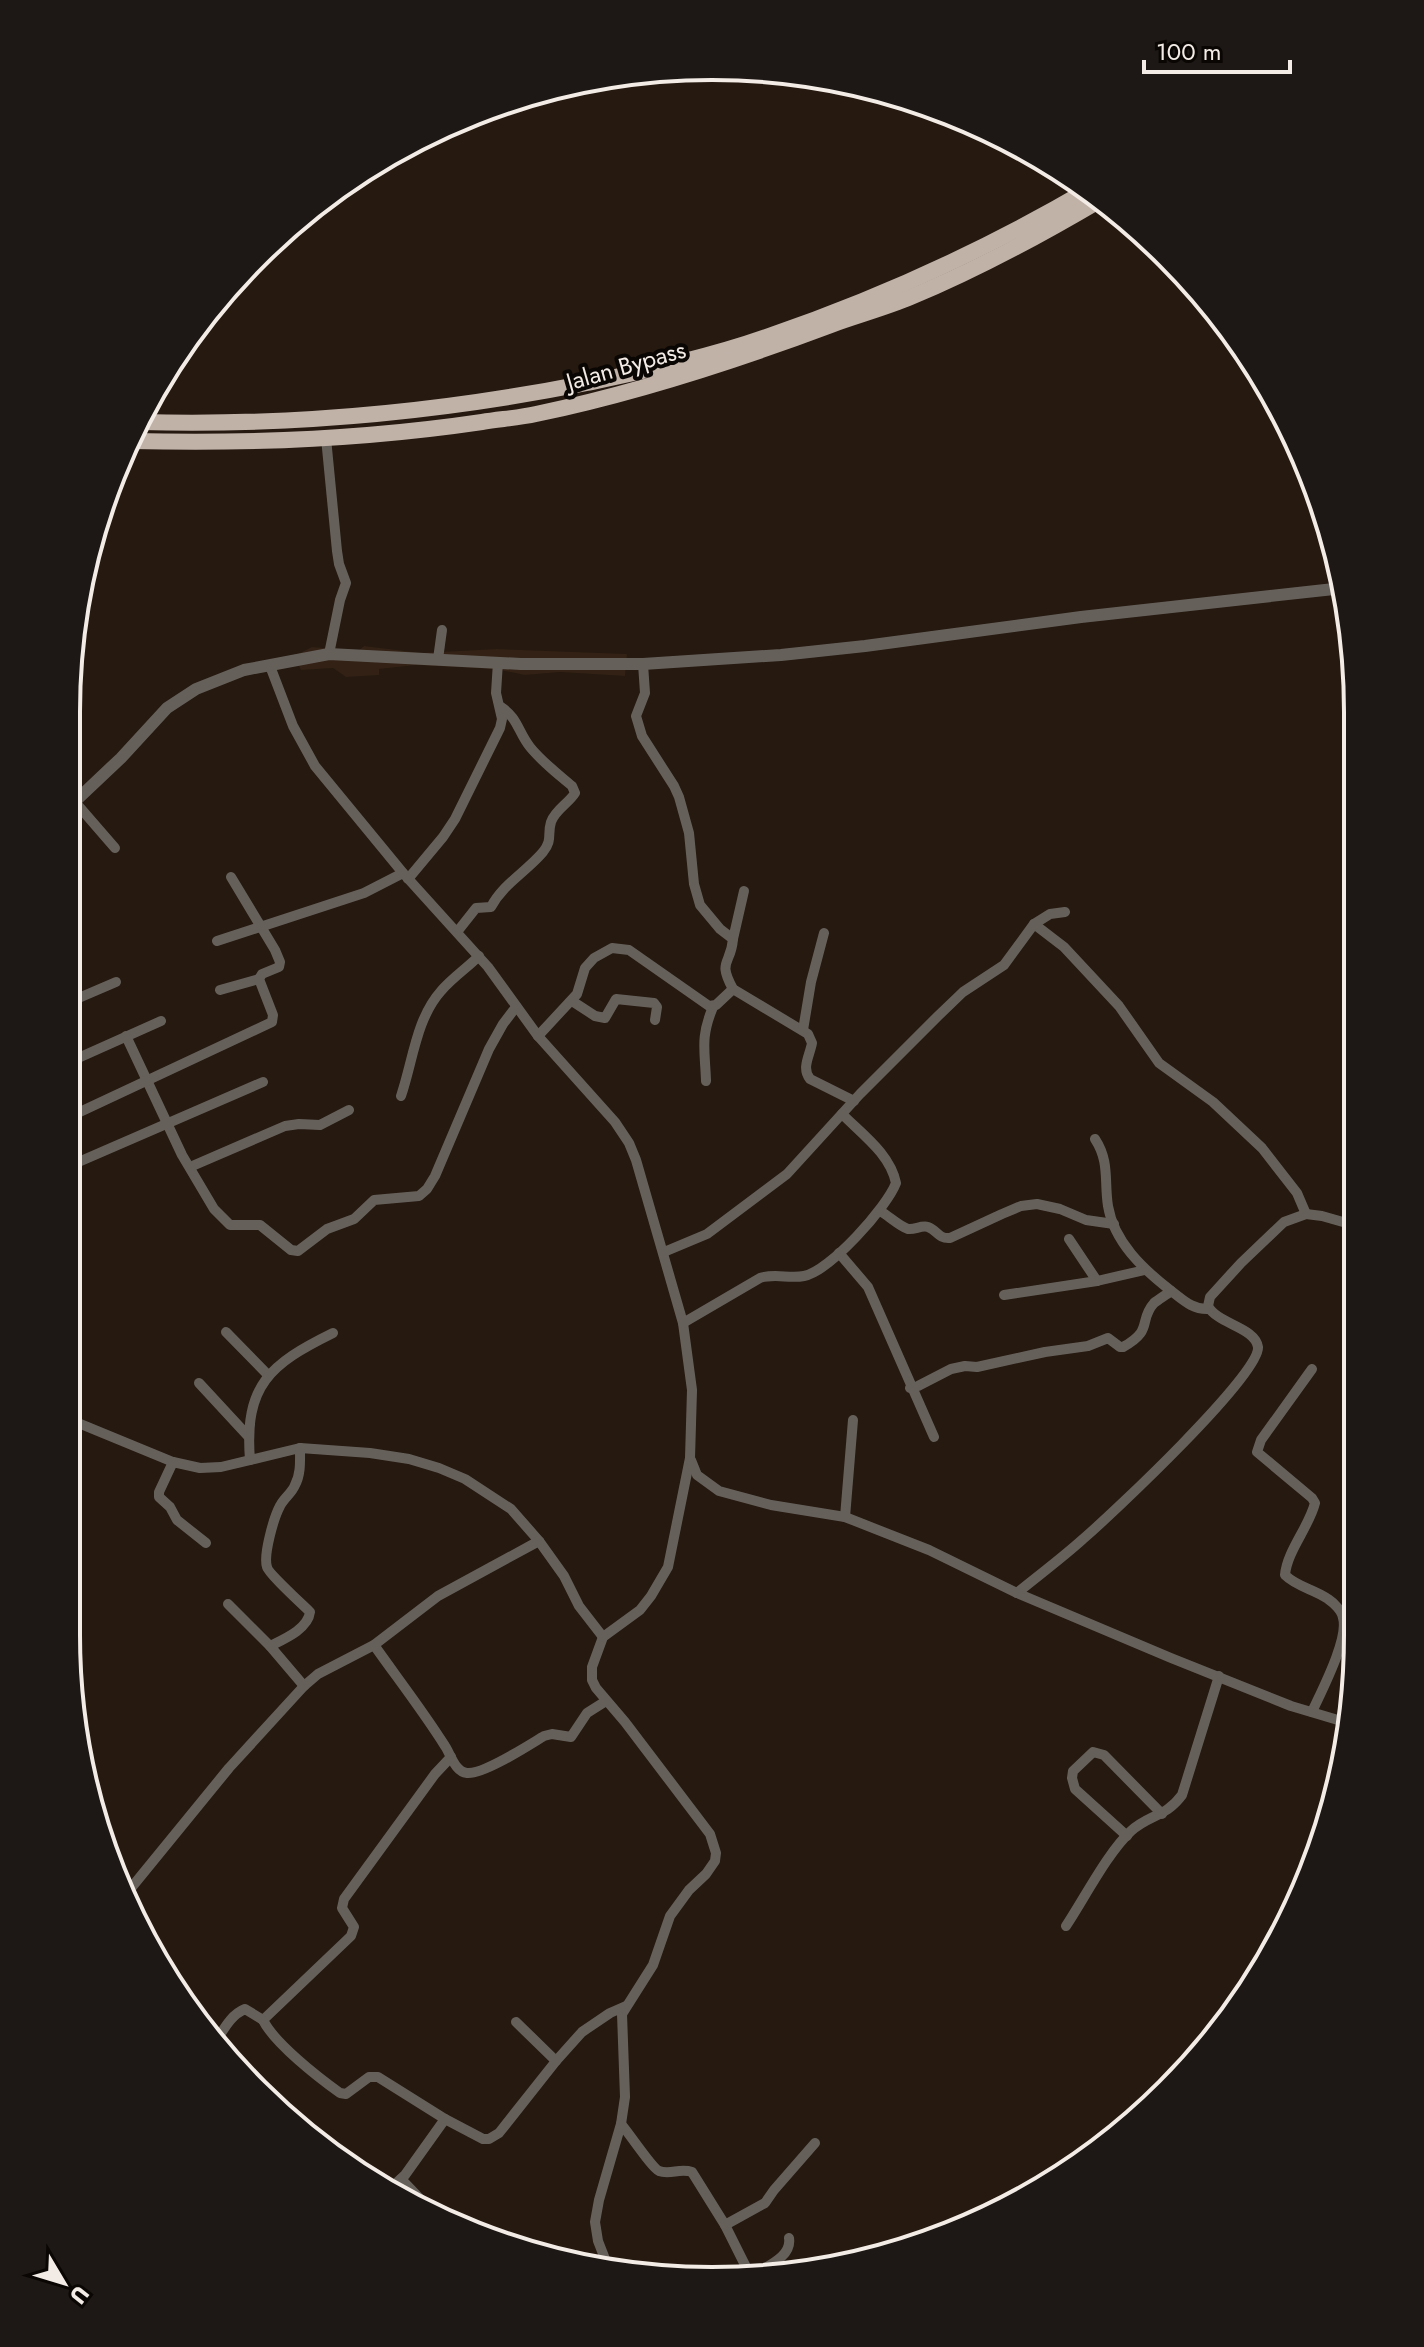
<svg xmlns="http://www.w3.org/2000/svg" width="1424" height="2347" font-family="Jost,sans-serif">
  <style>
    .built { fill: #322114 }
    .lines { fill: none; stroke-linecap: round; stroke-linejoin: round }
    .minor { stroke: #66605b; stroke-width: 10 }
    .tertiary { stroke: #66605b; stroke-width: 12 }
    .trunk { stroke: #c1b2a8; stroke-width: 16 }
    .labels { text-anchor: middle; stroke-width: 8; stroke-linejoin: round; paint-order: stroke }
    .street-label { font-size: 24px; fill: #f3ebe5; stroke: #0a0603 }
    .rim { fill: none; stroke: #f3ebe5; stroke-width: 4 }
  </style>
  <rect width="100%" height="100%" fill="#251910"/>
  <!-- built -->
  <path class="built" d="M364,646L421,653L497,649L627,654L625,676L560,672L525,675L495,669L416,665L379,669V675L346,677L333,668L301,670L294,656L312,647L358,651Z"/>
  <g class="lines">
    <!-- minor -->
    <g class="minor">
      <path d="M326,438L337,551L339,564L346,583L340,600L329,654"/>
      <path d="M438,659L442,630"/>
      <path d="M643,664L645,693L636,716L642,736L674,786L679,797L689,833L694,884L700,905L720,929L733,939C731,965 717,960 733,989L808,1034L812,1043C810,1055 801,1068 810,1079L854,1101"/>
      <path d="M270,666L293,726L315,766L403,873L488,967L538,1036L615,1122L629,1143L636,1160L683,1323L692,1390L690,1458L668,1567L651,1596L640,1610L603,1637L592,1667V1680L596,1688L625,1722L710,1834L716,1853L715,1861L706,1874L689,1890L670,1916L653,1965L622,2014L625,2097L621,2124L599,2200L595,2222L598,2241L607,2264"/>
      <path d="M76,803L115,848"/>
      <path d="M408,879L443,837L455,819L500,728L502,719L496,693L498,662"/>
      <path d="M67,912L70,924"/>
      <path d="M1034,924L1064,947L1119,1006L1159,1063L1213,1102L1262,1148L1297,1193L1306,1214"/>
      <path d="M457,932L476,908L491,907C503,884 526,872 543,852C553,839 547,835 551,822C555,810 569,803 575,793L572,786C558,774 542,762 530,747C518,732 518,718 501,707"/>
      <path d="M733,939L744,891"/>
      <path d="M217,941L364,893L403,873"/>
      <path d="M220,990L259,979"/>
      <path d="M572,1001L595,1016L605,1018L616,999L654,1003L657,1007L655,1020"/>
      <path d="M67,1003L116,982"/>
      <path d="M803,1030L811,982L824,933"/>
      <path d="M126,1036L182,1155L214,1209L230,1225H260L291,1250L298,1251L327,1229L354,1219L374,1200L419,1196L427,1189L435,1176L489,1049L503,1024L516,1007"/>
      <path d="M538,1036L577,994L585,968L594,958L612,948L629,950L709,1006L716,1005L733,989"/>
      <path d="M67,1063L161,1021"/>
      <path d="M706,1081C705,1050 700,1038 713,1007"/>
      <path d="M401,1096C413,1061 416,1019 441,991C452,978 467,968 479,956"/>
      <path d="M67,1118L272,1022L273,1015L259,979L262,974L279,967L280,962L275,950L231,877"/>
      <path d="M1095,1139C1110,1162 1104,1181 1108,1206C1114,1242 1143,1269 1170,1290C1182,1299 1192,1310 1209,1309"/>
      <path d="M67,1167L263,1082"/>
      <path d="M190,1167L285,1126L299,1124L320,1125L349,1110"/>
      <path d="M880,1211C889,1216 899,1226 908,1229C915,1230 921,1225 928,1227C937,1230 938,1239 950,1238L1002,1214L1021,1206L1037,1204L1060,1209L1086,1220L1114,1224"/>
      <path d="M1069,1239L1097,1281"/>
      <path d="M664,1252L707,1234L787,1174L860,1094L938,1016L963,992L1004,965L1034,924L1050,914L1065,912"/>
      <path d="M839,1253L868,1287L934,1437"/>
      <path d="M1004,1295L1097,1281L1145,1270"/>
      <path d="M683,1323L760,1278C775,1273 789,1279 804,1276C830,1271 887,1207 896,1183C890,1154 863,1135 842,1114"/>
      <path d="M226,1332L268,1375"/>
      <path d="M199,1383L248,1436"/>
      <path d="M910,1388L918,1386L951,1369L965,1366L977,1367L1045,1352L1088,1346L1108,1338L1120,1347H1123C1154,1330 1138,1321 1154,1303C1159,1299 1166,1295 1171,1291"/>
      <path d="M66,1418L173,1462L200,1468L221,1467L300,1448L370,1453L409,1459L439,1468L465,1479L511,1509L539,1541L564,1576L579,1606L603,1637"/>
      <path d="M250,1460C244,1385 270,1364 333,1333"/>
      <path d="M691,1460L697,1475L719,1491L771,1505L845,1517L929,1550L1017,1593L1171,1658L1291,1706L1348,1723"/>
      <path d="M173,1462L159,1492V1497L170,1507L177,1520L206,1543"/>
      <path d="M845,1517L853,1420"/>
      <path d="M1017,1593C1039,1575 1062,1558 1083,1539C1111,1515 1261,1374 1258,1347C1255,1327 1217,1324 1208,1306L1210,1297L1241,1263L1284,1222L1306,1214L1322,1216L1357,1226"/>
      <path d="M228,1604L270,1646L304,1686"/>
      <path d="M374,1645C398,1679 423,1711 445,1746C451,1755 455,1772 467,1773C483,1775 529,1745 544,1736L552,1734L571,1737L587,1713L606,1701"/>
      <path d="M270,1646C284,1639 308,1629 310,1612C303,1605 268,1573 267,1567C263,1555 274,1517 280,1506C284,1498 292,1493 295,1485C301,1474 300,1461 300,1448"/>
      <path d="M1312,1712C1321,1692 1349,1639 1343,1618C1342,1611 1334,1603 1328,1599C1314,1589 1297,1587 1285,1575C1287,1551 1309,1527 1315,1503L1312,1498L1257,1452L1261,1440L1312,1369"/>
      <path d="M451,1757L435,1774L344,1899L342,1908L354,1927L351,1936L263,2020C274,2043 319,2078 340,2093L346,2094L369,2077H378L445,2119L483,2139H489L499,2133L556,2061L582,2032L610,2013L626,2006"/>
      <path d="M1127,1836L1075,1789L1072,1778L1073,1771L1093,1752L1104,1755L1162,1814"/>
      <path d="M127,1893L229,1768L304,1686L318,1674L374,1645L438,1596L539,1541"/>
      <path d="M1066,1926C1084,1899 1108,1852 1131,1831C1148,1815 1166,1817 1182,1795L1219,1676"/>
      <path d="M516,2022L556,2061"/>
      <path d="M215,2043C223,2031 230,2015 245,2009L263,2020"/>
      <path d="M621,2124C629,2133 652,2168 659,2171C670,2175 680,2168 692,2172L725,2225L750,2275"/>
      <path d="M401,2179L426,2205"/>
      <path d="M392,2187L405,2175L445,2119"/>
      <path d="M725,2225L765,2203L774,2190L815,2143"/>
      <path d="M755,2274C769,2265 792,2256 789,2238"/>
    </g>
    <!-- tertiary -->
    <path class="tertiary" d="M67,809L121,758L167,708L196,689L244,670L329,654L521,664H643L781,655L865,646L1081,617L1343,588"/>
    <!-- trunk -->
    <g class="trunk">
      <path d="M141,422C290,426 441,412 587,383C648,370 710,357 769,336C880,298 987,249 1088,190"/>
      <path d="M132,441C248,444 367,439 482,422C500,419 518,418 536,414C637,393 735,361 831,325C858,315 885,308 911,297C976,270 1039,236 1100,200"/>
    </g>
  </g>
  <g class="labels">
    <!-- street labels -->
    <g class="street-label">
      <text transform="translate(626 366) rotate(-16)" y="8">Jalan Bypass</text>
    </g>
  </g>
  <!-- crop -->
  <path d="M0 0H1424V2347H0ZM712 80H712A632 632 0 0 1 1344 712V1635A632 632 0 0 1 712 2267H712A632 632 0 0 1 80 1635V712A632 632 0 0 1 712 80Z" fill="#1d1815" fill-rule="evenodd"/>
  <path class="rim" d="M712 80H712A632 632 0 0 1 1344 712V1635A632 632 0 0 1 712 2267H712A632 632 0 0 1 80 1635V712A632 632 0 0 1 712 80Z"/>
  <!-- north arrow -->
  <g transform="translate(64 2283) rotate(128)" stroke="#0a0603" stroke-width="6" paint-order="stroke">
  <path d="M0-6L14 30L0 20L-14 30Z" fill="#f3ebe5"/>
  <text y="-12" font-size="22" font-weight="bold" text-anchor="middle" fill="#f3ebe5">U</text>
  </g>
  <!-- scale -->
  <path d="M1144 60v12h146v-12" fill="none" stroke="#f3ebe5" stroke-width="4"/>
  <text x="1156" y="60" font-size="24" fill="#f3ebe5" stroke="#0a0603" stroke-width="6" paint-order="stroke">100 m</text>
</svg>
